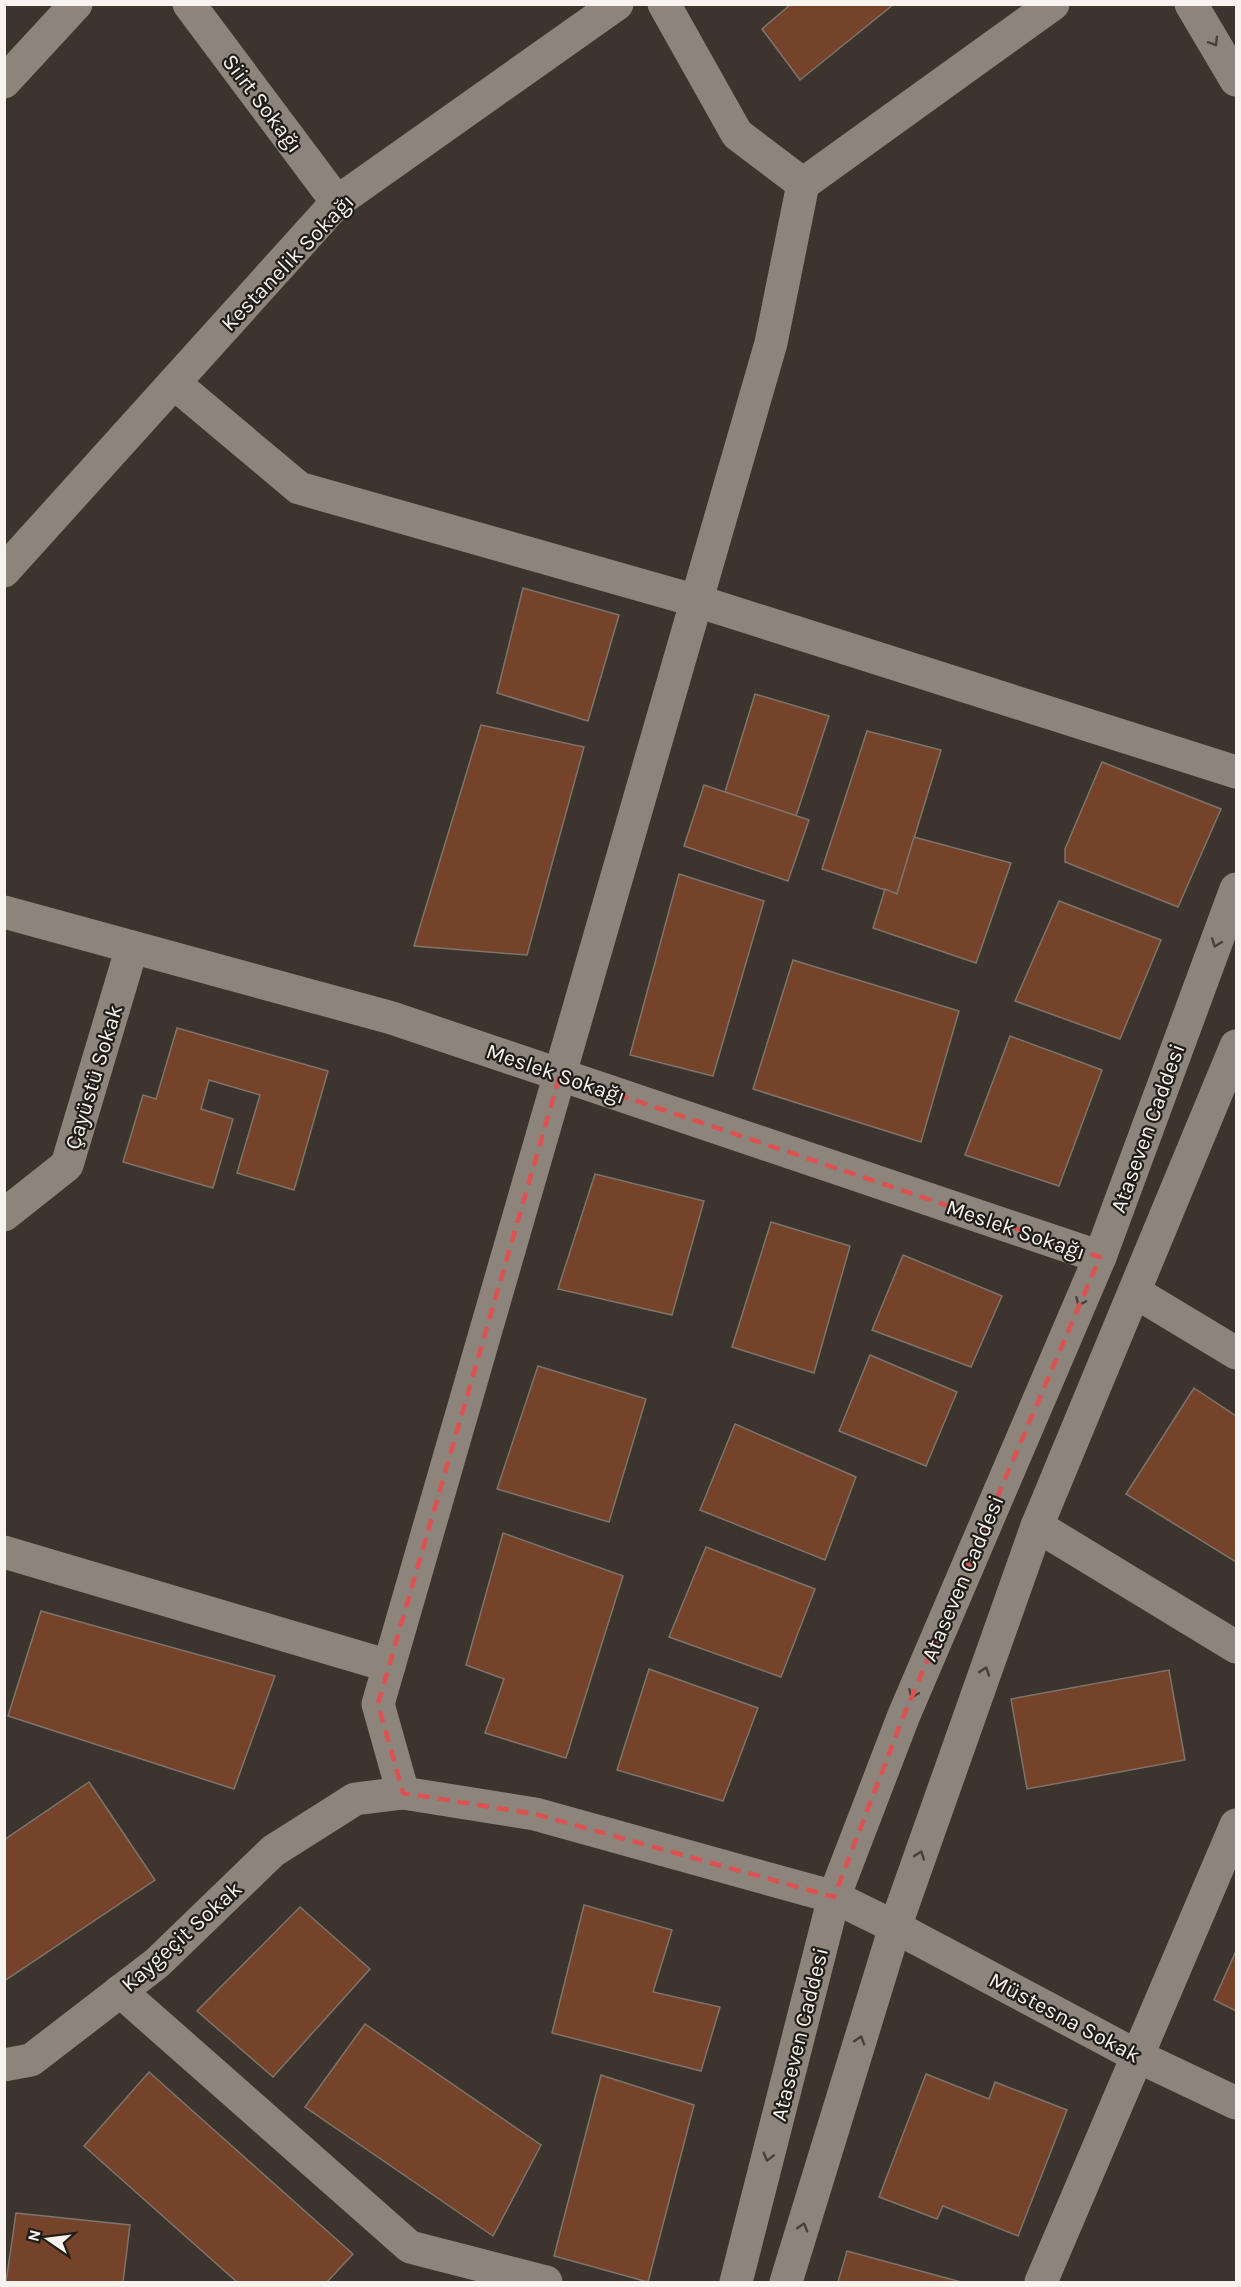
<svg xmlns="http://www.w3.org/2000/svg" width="1241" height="2287" font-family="Karla,sans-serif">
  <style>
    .building { fill: #744329; stroke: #7f736e; stroke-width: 1.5 }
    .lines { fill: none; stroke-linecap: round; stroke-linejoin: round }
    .minor { stroke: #8d847b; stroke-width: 33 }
    .tertiary { stroke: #8d847b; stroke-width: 33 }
    .secondary { stroke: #8d847b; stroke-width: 33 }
    .oneway { stroke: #46413b }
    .marked { fill: none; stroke: #dd5150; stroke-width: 4.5; stroke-dasharray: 12 8; stroke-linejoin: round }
    .labels { text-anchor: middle; stroke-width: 4.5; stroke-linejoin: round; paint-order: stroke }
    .street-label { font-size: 22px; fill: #f8f3ee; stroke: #201d19 }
  </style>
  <rect width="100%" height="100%" fill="#3c352d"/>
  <!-- building -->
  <g class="building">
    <path d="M791,4H894L800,80L762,29Z"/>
    <path d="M523,588L619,615L588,721L497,693Z"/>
    <path d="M755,694L829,716L796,816L725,792Z"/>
    <path d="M481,725L584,747L527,955L414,946Z"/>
    <path d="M867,731L941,750L897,894L822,869Z"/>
    <path d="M1102,762L1221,809L1178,907L1065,862V849Z"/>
    <path d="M704,785L809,820L788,881L684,846Z"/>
    <path d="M914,837L1011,863L976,963L873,928L885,889L897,894Z"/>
    <path d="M679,874L764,901L713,1076L630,1055Z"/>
    <path d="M1059,901L1161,940L1120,1039L1015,1001Z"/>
    <path d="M793,960L959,1011L921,1142L753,1089Z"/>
    <path d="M177,1028L328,1071L294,1190L237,1173L260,1095L209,1080L201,1109L233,1119L213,1188L123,1162L143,1095L156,1099Z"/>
    <path d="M1010,1036L1102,1070L1059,1186L965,1155Z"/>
    <path d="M595,1174L704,1201L672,1315L558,1289Z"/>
    <path d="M771,1222L850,1246L814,1373L732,1347Z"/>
    <path d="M903,1255L1002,1296L971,1367L872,1330Z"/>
    <path d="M870,1355L957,1392L926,1466L839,1431Z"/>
    <path d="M538,1366L646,1399L609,1522L497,1489Z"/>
    <path d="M1194,1388L1236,1416V1562L1126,1494Z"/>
    <path d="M735,1424L856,1477L825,1560L700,1510Z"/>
    <path d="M503,1533L623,1576L566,1758L485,1733L504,1679L466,1665Z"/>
    <path d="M706,1547L815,1589L781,1677L669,1637Z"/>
    <path d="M41,1611L275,1676L234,1789L8,1716Z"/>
    <path d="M649,1669L758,1708L723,1801L617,1770Z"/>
    <path d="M1169,1670L1185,1760L1027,1789L1011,1699Z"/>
    <path d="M89,1782L155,1880L4,1981V1840Z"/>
    <path d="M584,1905L672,1930L653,1992L720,2007L701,2071L552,2033Z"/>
    <path d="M300,1907L370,1969L273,2077L197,2011Z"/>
    <path d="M1236,1951V2011L1214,2000Z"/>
    <path d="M365,2024L541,2145L493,2236L305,2107Z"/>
    <path d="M149,2072L353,2254L327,2282H237L84,2146Z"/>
    <path d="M926,2074L989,2099L995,2082L1067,2110L1018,2236L943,2206L937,2219L879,2197Z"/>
    <path d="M601,2075L694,2105L648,2282L554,2256Z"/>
    <path d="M16,2213L130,2225L123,2282H6Z"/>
    <path d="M847,2251L961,2282H838Z"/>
  </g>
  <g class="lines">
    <!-- minor -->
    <g class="minor">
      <path d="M189,4L337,202"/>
      <path d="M4,82L76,4"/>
      <path d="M803,184L1053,4"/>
      <path d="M174,383L299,488L697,601L1236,772"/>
      <path d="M4,571L337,202L617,4"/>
      <path d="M4,912L392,1018L1100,1257"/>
      <path d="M4,1215L67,1165L132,947"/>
      <path d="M1135,1292L1236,1353"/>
      <path d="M1037,1526L1236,1647"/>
      <path d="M4,1552L389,1666"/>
      <path d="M403,1793L378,1704L771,343L803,184L737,134L664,4"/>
      <path d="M120,1991L410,2247L546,2282"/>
      <path d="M4,2065L31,2060L157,1963L273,1851L355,1799L403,1793L535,1814L834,1897L895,1927"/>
      <path d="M1041,2282L1236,1825"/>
    </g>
    <!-- tertiary -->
    <g class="tertiary">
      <path d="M1191,4L1236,80"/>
      <path d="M895,1927L1137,2056L1236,2103"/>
    </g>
    <!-- secondary -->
    <g class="secondary">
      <path d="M736,2282L834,1897L904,1715L1100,1257L1236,889"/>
      <path d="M786,2282L895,1927L1037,1526L1236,1046"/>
    </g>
  </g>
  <!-- one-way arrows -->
  <defs><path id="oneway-chevron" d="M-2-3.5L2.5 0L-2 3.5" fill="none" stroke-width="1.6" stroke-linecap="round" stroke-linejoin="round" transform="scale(1.5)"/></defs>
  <g class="oneway">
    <use href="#oneway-chevron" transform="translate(1214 42) rotate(59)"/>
    <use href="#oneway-chevron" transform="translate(1216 943) rotate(110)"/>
    <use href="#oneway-chevron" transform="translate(1080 1302) rotate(113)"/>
    <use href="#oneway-chevron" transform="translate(985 1671) rotate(-71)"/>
    <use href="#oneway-chevron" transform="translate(913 1694) rotate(113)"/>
    <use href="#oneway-chevron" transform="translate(920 1855) rotate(-71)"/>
    <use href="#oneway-chevron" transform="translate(860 2040) rotate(-73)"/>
    <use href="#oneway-chevron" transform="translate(768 2157) rotate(104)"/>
    <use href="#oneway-chevron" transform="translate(803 2227) rotate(-73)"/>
  </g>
  <!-- marked area -->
  <path class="marked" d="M560,1075L1100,1257L904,1715L834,1897L535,1814L403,1793L378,1704Z"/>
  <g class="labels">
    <!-- street labels -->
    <g class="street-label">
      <text transform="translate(263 103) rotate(53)" y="8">Siirt Sokağı</text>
      <text transform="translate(287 262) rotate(-46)" y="8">Kestanelik Sokağı</text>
      <text transform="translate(556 1073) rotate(19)" y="8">Meslek Sokağı</text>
      <text transform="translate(93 1077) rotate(-73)" y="8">Çayüstü Sokak</text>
      <text transform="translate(1147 1128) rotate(-70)" y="8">Ataseven Caddesi</text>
      <text transform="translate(1016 1229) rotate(19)" y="8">Meslek Sokağı</text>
      <text transform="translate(962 1578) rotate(-67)" y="8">Ataseven Caddesi</text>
      <text transform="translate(181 1936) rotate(-42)" y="8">Kaygeçit Sokak</text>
      <text transform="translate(1065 2017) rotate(28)" y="8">Müstesna Sokak</text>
      <text transform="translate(799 2034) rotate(-76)" y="8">Ataseven Caddesi</text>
    </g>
  </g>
  <!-- border -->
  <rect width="1241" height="2287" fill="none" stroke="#f8f3ee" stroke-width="12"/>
  <!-- north arrow -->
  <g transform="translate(48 2239) rotate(284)" stroke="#201d19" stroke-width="4.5" paint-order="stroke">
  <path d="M0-4.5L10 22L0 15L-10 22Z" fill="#f8f3ee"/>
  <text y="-9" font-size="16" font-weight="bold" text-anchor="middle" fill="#f8f3ee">N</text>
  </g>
</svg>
